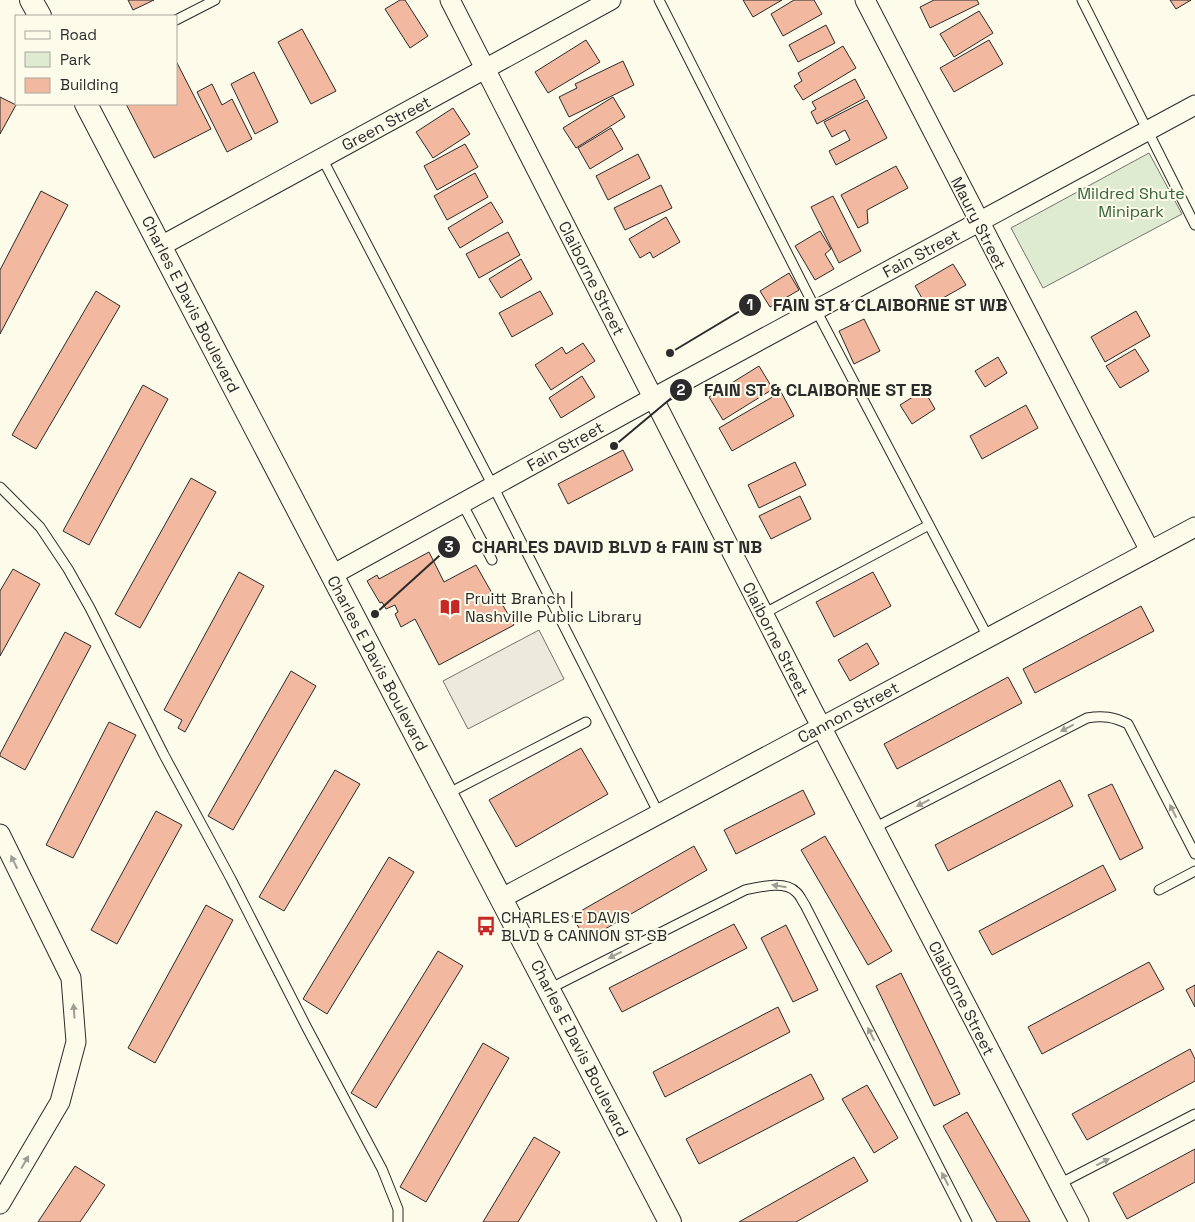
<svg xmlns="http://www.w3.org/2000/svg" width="1195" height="1222" font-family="'Space Grotesk',sans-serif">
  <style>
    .green { fill: #deebd1; stroke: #74746e }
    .parking { fill: #eceadb; stroke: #74746e }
    .building { fill: #f2b8a0; stroke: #2b2b2b }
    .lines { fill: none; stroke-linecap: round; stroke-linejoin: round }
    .service-casing { stroke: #2b2b2b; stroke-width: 11 }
    .minor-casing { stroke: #2b2b2b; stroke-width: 21 }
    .tertiary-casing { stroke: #2b2b2b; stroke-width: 24 }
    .service { stroke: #fdfbea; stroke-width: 9 }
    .minor { stroke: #fdfbea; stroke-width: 19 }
    .tertiary { stroke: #fdfbea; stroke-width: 22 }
    .oneway { fill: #9e9d94 }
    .labels { text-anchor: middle; stroke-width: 4; stroke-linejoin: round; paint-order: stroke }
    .street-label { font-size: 16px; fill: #2b2b2b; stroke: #fdfbea }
    .park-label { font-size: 16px; fill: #34623c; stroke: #fdfbea }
    .poi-label { font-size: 16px; fill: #2b2b2b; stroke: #fdfbea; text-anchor: start }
    .leader { fill: none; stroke: #2b2b2b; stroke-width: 2 }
    .callout-dot { fill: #2b2b2b; stroke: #fdfbea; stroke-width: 2 }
    .mark-label { font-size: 15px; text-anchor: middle; font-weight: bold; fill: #fff }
    .callout-label { font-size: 18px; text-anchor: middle; font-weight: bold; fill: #2b2b2b; stroke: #fdfbea; stroke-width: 4; stroke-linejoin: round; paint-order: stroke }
  </style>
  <rect width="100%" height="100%" fill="#fdfbea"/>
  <!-- green -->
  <path class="green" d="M1149,153L1182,214L1043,288L1011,228Z"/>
  <!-- parking -->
  <path class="parking" d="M539,630L564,679L468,729L443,681Z"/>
  <!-- building -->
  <g class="building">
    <path d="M128,0H154L133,10Z"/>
    <path d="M400,0H405L428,36L410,48L385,9Z"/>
    <path d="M743,0H782L753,17Z"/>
    <path d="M794,0H814L822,14L783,36L771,14Z"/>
    <path d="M934,0H977L979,4L930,28L920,7Z"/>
    <path d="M1170,0H1191L1176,9Z"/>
    <path d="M979,11L993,33L954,57L940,34Z"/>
    <path d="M826,25L835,43L798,62L789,45Z"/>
    <path d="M302,29L336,91L311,104L278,42Z"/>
    <path d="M586,40L600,62L548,93L535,72Z"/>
    <path d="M989,40L1003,64L954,92L940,68Z"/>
    <path d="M843,46L856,68L803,100L794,86L802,81L798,73Z"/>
    <path d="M176,61L211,129L154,158L126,104H176Z"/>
    <path d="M623,61L634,85L569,117L559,97L577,88L575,84Z"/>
    <path d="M254,72L278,122L255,134L231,84Z"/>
    <path d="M855,79L865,98L817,124L811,112L816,109L812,102Z"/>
    <path d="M212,84L222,105L232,99L252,139L227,152L197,92Z"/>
    <path d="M0,97L16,105L0,134Z"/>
    <path d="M613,97L625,117L576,148L563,128Z"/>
    <path d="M867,100L887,138L836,165L829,151L850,140L845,130L832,137L824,122Z"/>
    <path d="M453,108L470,134L433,158L416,132Z"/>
    <path d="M611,128L623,149L590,169L578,148Z"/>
    <path d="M465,144L478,167L437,190L424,166Z"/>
    <path d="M638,154L650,178L608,200L596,176Z"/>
    <path d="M896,166L908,188L867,210L868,223L858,228L841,195Z"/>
    <path d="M475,173L488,197L447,220L434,196Z"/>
    <path d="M661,185L672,208L625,230L614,208Z"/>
    <path d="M41,191L68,205L0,334V270Z"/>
    <path d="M833,196L861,251L839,263L811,207Z"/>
    <path d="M491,202L503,222L460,248L448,228Z"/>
    <path d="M666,217L680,242L653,258L650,252L640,258L629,239Z"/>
    <path d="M820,231L831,249L825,254L834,269L815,280L795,246Z"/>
    <path d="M508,232L520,255L479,278L466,254Z"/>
    <path d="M521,259L532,279L501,298L489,279Z"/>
    <path d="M953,264L966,285L927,307L915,286Z"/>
    <path d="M789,273L799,290L770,307L760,291Z"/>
    <path d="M96,291L120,306L36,449L12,435Z"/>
    <path d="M540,291L553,314L512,337L499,313Z"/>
    <path d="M1136,311L1150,336L1105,362L1091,337Z"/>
    <path d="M864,319L880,351L854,364L839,331Z"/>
    <path d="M583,343L595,361L551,390L535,365L562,347L566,354Z"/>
    <path d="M1135,349L1149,371L1120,388L1106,366Z"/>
    <path d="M998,357L1007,373L985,387L975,371Z"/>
    <path d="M759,366L773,389L723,420L709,397Z"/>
    <path d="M582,376L595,397L561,418L549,398Z"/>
    <path d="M143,385L168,399L89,545L63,531Z"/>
    <path d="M924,390L935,409L912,424L900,405Z"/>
    <path d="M781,392L794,416L732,451L719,428Z"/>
    <path d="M1026,405L1038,428L982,459L970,436Z"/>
    <path d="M623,450L633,470L568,504L558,484Z"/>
    <path d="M795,462L806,485L759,508L748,485Z"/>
    <path d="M191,478L216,492L140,628L115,614Z"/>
    <path d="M800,496L811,519L771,539L759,516Z"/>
    <path d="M429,552L444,582L476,565L493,595L496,593L514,625L439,665L415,619L401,627L395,614L398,612L395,605L386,609L382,602L380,603L367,581L377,575L379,579Z"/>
    <path d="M13,569L40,584L0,656V591Z"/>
    <path d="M239,572L264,586L185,732L178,728L182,720L164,710Z"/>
    <path d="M873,572L891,606L834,637L816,602Z"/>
    <path d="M1141,606L1154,631L1035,693L1023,669Z"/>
    <path d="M65,632L91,646L25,770L0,756V754Z"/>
    <path d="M867,643L879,664L850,681L838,660Z"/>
    <path d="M291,671L316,686L233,830L208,816Z"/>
    <path d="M1008,677L1022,703L897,769L884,744Z"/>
    <path d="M109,722L136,735L73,858L46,845Z"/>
    <path d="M581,748L608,794L516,847L489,800Z"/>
    <path d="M335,770L360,784L284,911L259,897Z"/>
    <path d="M1060,780L1073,806L948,871L935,845Z"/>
    <path d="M1112,784L1143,848L1120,860L1088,795Z"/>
    <path d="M803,790L815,814L736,854L724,830Z"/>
    <path d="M156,811L182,825L117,944L91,930Z"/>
    <path d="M825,836L892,951L868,965L801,850Z"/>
    <path d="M694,846L707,870L586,940L572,916Z"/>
    <path d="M389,857L414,872L327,1014L303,999Z"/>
    <path d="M1103,865L1116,890L992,955L979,931Z"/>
    <path d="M206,905L233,920L155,1063L128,1048Z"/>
    <path d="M734,924L747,948L622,1012L609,988Z"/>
    <path d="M786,925L818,990L793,1002L761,938Z"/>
    <path d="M438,951L463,966L376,1108L351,1093Z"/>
    <path d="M1149,962L1164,989L1042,1054L1028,1027Z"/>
    <path d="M901,973L960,1094L934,1106L876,986Z"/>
    <path d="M1195,985V1007L1186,990Z"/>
    <path d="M778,1007L790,1032L665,1097L653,1072Z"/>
    <path d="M483,1043L509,1058L426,1202L400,1187Z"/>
    <path d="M1190,1049L1195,1059V1081L1087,1140L1072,1114Z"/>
    <path d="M811,1074L824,1099L699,1164L686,1139Z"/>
    <path d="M867,1085L898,1138L874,1153L842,1099Z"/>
    <path d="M967,1112L1030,1222H997L943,1126Z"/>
    <path d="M534,1137L560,1152L518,1222H483Z"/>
    <path d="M1195,1149V1182L1127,1219L1113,1193Z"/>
    <path d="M854,1157L868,1181L796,1222H739Z"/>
    <path d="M75,1166L105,1185L80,1222H38Z"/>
  </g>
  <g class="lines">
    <defs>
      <g id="service">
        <path d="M659,0L816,310L988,637"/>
        <path d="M1082,0L1195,225"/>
        <path d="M176,20L215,0"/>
        <path d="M322,158L493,486L659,814"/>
        <path d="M0,487L40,527L68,569L90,608L164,755L231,879L307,1028L382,1169L398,1209V1222"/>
        <path d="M462,503L492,560"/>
        <path d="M763,614L929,525"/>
        <path d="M447,794L586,722"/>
        <path d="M874,828L1087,718C1103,715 1114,717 1128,724L1195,854"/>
        <path d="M1159,890L1195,871"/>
        <path d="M549,989L745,890C759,887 785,880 796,892C800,895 802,901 805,905L967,1222"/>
        <path d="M1059,1184L1195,1114"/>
      </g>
      <g id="minor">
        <path d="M450,0L812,709L1079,1222"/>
        <path d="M865,0L1150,551"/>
        <path d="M161,246L611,0"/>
        <path d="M332,575L653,398L1195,105"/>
        <path d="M0,834L71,978L76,1042L60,1102L0,1204"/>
        <path d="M502,898L1195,527"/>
      </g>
      <g id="tertiary">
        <path d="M31,0L40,16"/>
        <path d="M86,104L670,1222"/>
      </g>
    </defs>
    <!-- service casing -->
    <use href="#service" class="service-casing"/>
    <!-- minor casing -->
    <use href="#minor" class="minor-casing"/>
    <!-- tertiary casing -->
    <use href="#tertiary" class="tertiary-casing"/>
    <!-- service -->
    <use href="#service" class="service"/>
    <!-- minor -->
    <use href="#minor" class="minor"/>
    <!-- tertiary -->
    <use href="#tertiary" class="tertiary"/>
  </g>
  <!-- one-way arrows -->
  <defs><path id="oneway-solid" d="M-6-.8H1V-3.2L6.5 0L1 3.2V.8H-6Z" transform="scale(1.25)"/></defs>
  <g class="oneway">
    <use href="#oneway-solid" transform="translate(1067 728) rotate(153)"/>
    <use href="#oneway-solid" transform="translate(923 803) rotate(153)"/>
    <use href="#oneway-solid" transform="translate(1173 811) rotate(-117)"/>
    <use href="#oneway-solid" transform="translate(14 862) rotate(-116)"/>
    <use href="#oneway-solid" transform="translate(779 886) rotate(-171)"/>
    <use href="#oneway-solid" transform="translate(615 955) rotate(153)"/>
    <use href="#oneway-solid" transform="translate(74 1011) rotate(-94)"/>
    <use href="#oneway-solid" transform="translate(871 1034) rotate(-117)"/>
    <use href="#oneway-solid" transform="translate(25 1162) rotate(-60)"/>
    <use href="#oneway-solid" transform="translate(1103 1162) rotate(-27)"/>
    <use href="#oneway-solid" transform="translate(945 1179) rotate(-117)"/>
  </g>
  <!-- icons -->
  <defs>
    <symbol id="library-bare" viewBox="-9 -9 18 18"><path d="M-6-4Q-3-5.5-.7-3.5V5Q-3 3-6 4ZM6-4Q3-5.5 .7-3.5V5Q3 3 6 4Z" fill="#c62828" stroke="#fdfbea" stroke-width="2.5" paint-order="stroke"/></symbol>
    <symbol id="bus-bare" viewBox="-9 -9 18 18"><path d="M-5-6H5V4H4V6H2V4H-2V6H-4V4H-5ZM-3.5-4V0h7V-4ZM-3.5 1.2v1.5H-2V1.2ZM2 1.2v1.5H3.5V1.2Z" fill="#c62828" stroke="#fdfbea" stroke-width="2.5" paint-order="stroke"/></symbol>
  </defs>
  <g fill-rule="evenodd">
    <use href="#library-bare" x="436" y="593" width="28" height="28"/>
    <use href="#bus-bare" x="472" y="912" width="28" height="28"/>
  </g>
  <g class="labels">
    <!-- street labels -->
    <g class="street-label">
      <text transform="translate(386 123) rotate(-28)" y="6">Green Street</text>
      <text transform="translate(979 223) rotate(63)" y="6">Maury Street</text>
      <text transform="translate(921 253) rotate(-28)" y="6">Fain Street</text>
      <text transform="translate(592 278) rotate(63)" y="6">Claiborne Street</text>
      <text transform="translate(191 304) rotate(63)" y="6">Charles E Davis Boulevard</text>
      <text transform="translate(565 446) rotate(-29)" y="6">Fain Street</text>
      <text transform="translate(776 639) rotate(63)" y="6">Claiborne Street</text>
      <text transform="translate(378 663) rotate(62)" y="6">Charles E Davis Boulevard</text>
      <text transform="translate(848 712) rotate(-28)" y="6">Cannon Street</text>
      <text transform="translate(962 998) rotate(63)" y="6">Claiborne Street</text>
      <text transform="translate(580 1048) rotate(63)" y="6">Charles E Davis Boulevard</text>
    </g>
    <!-- park labels -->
    <g class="park-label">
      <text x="1131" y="199">Mildred Shute<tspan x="1131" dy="18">Minipark</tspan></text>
    </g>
    <!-- poi labels -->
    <g class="poi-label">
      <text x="465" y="604">Pruitt Branch |<tspan x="465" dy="18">Nashville Public Library</tspan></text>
      <text x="501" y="923">CHARLES E DAVIS<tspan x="501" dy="18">BLVD &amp; CANNON ST SB</tspan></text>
    </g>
  </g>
  <!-- callouts -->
  <path class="leader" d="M670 353L750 305M614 446L681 390M375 614L449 547"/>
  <g class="callout-dot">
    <circle cx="670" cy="353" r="5"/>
    <circle cx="614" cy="446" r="5"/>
    <circle cx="375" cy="614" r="5"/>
    <circle cx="750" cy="305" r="12"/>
    <circle cx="681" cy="390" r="12"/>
    <circle cx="449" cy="547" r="12"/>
  </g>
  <g class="mark-label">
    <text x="750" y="310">1</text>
    <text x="681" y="395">2</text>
    <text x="449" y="552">3</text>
  </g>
  <g class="callout-label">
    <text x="890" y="311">FAIN ST &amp; CLAIBORNE ST WB</text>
    <text x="818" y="396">FAIN ST &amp; CLAIBORNE ST EB</text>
    <text x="617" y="553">CHARLES DAVID BLVD &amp; FAIN ST NB</text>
  </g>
  <!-- legend -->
  <rect x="15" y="15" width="162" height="90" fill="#fdfbea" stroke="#a9a89e"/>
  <rect x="25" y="31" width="25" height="8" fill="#fdfbea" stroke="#a9a89e"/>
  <text x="60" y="40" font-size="15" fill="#2b2b2b">Road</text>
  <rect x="25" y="52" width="25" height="15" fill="#deebd1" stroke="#a9a89e"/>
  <text x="60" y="65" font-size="15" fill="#2b2b2b">Park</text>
  <rect x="25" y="78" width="25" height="15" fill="#f2b8a0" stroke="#a9a89e"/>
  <text x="60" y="90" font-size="15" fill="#2b2b2b">Building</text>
</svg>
